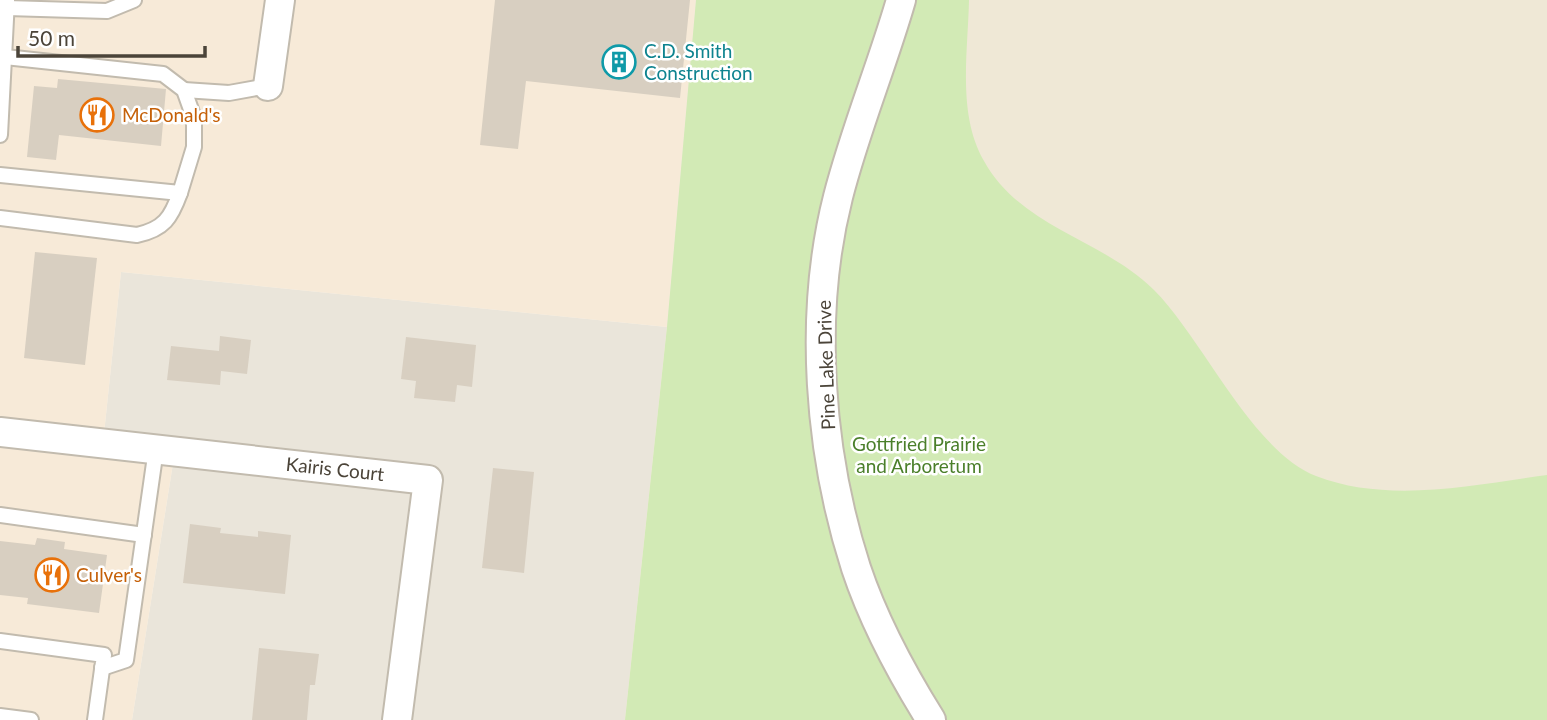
<svg xmlns="http://www.w3.org/2000/svg" width="1547" height="720" font-family="Lato,sans-serif">
  <style>
    .residential { fill: #eae5da }
    .commercial { fill: #f7ead8 }
    .education { fill: #efe8d6 }
    .green { fill: #d2eab5 }
    .building { fill: #d8cfc1 }
    .lines { fill: none; stroke-linecap: round; stroke-linejoin: round }
    .lane-casing { stroke: #c2bbae; stroke-width: 18 }
    .street-casing { stroke: #c2bbae; stroke-width: 32 }
    .lane { stroke: #fff; stroke-width: 14 }
    .street { stroke: #fff; stroke-width: 28 }
    .labels { text-anchor: middle; stroke-width: 5; stroke-linejoin: round; paint-order: stroke }
    .culture-label { font-size: 19px; fill: #0d838f; stroke: #fff; text-anchor: start }
    .food-label { font-size: 19px; fill: #c56008; stroke: #fff; text-anchor: start }
    .street-label { font-size: 19px; fill: #4b4439; stroke: #fff }
    .park-label { font-size: 19px; fill: #4a7f2a; stroke: #fff }
  </style>
  <rect width="100%" height="100%" fill="#f6f3ec"/>
  <!-- residential -->
  <path class="residential" d="M121,272L667,327L625,720H132L175,451L103,443Z"/>
  <!-- commercial -->
  <path class="commercial" d="M0,0H696L667,327L121,272L103,443L175,451L132,720H0Z"/>
  <!-- education -->
  <path class="education" d="M696,0H1547V720H625L667,327Z"/>
  <!-- green -->
  <path class="green" d="M696,0H969C968,52 957,114 984,161C1021,228 1103,239 1154,290C1203,339 1252,451 1316,476C1388,504 1473,485 1547,475V720H625L667,327Z"/>
  <!-- building -->
  <g class="building">
    <path d="M495,0H690L680,98L526,81L518,149L480,145Z"/>
    <path d="M58,79L166,89L161,146L59,135L56,160L27,157L34,86L57,88Z"/>
    <path d="M35,252L97,258L85,365L24,358Z"/>
    <path d="M220,336L251,340L247,374L221,371L220,385L167,380L171,346L219,351Z"/>
    <path d="M406,337L476,345L472,387L457,385L455,402L414,398L416,381L401,379Z"/>
    <path d="M493,468L534,472L524,573L482,568Z"/>
    <path d="M190,524L221,528L220,533L258,537V531L291,535L285,594L183,583Z"/>
    <path d="M37,538L65,542L64,549L107,555L99,613L27,604L28,598L0,595V541L35,545Z"/>
    <path d="M259,648L319,654L315,685H310L307,720H252Z"/>
  </g>
  <g class="lines">
    <defs>
      <g id="lane">
        <path d="M7,8L107,11L134,0"/>
        <path d="M184,90L229,93L268,86"/>
        <path d="M0,135L7,0"/>
        <path d="M0,175L180,193L194,147V118L184,90L163,74L5,57"/>
        <path d="M0,218L137,235C164,229 171,218 180,193"/>
        <path d="M0,515L144,535"/>
        <path d="M0,641L104,655L95,720"/>
        <path d="M102,668L126,660L156,449"/>
        <path d="M0,716L31,720"/>
      </g>
      <g id="street">
        <path d="M901,0C882,66 855,130 838,197C808,315 819,453 856,568C874,622 901,672 931,720"/>
        <path d="M268,86L280,0"/>
        <path d="M0,432L428,480L397,720"/>
      </g>
    </defs>
    <!-- lane casing -->
    <use href="#lane" class="lane-casing"/>
    <!-- street casing -->
    <use href="#street" class="street-casing"/>
    <!-- lane -->
    <use href="#lane" class="lane"/>
    <!-- street -->
    <use href="#street" class="street"/>
  </g>
  <!-- icons -->
  <defs>
    <symbol id="building-ring" viewBox="-11 -11 22 22"><circle r="9.5" fill="#fff" stroke="#0f9aa8" stroke-width="1.5"/><path d="M-4-6H4V6H1V3H-1V6H-4ZM-2.5-4.3h1.7v1.8h-1.7ZM.8-4.3h1.7v1.8H.8ZM-2.5-1h1.7V.8h-1.7ZM.8-1h1.7V.8H.8Z" fill="#0f9aa8"/></symbol>
    <symbol id="restaurant-ring" viewBox="-11 -11 22 22"><circle r="9.5" fill="#fff" stroke="#e8710a" stroke-width="1.5"/><path d="M-5-6h1v4h1v-4h1v4h1v-4h1v5L-1.5 .5V6h-2V.5L-5-1ZM5-6V6H3V1.5H1.5Q1.5-4 5-6Z" fill="#e8710a"/></symbol>
  </defs>
  <g fill-rule="evenodd">
    <use href="#building-ring" x="600" y="43" width="38" height="38"/>
    <use href="#restaurant-ring" x="78" y="96" width="38" height="38"/>
    <use href="#restaurant-ring" x="33" y="556" width="38" height="38"/>
  </g>
  <g class="labels">
    <!-- culture labels -->
    <g class="culture-label">
      <text x="644" y="58">C.D. Smith<tspan x="644" dy="22">Construction</tspan></text>
    </g>
    <!-- food labels -->
    <g class="food-label">
      <text x="122" y="122">McDonald's</text>
      <text x="76" y="582">Culver's</text>
    </g>
    <!-- street labels -->
    <g class="street-label">
      <text transform="translate(826 365) rotate(-92)" y="7">Pine Lake Drive</text>
      <text transform="translate(335 469) rotate(6)" y="7">Kairis Court</text>
    </g>
    <!-- park labels -->
    <g class="park-label">
      <text x="919" y="451">Gottfried Prairie<tspan x="919" dy="22">and Arboretum</tspan></text>
    </g>
  </g>
  <!-- scale -->
  <path d="M18 46v10h187v-10" fill="none" stroke="#4b4439" stroke-width="3.5"/>
  <text x="28" y="46" font-size="21" fill="#4b4439" stroke="#ffffff" stroke-width="5" paint-order="stroke">50 m</text>
</svg>
